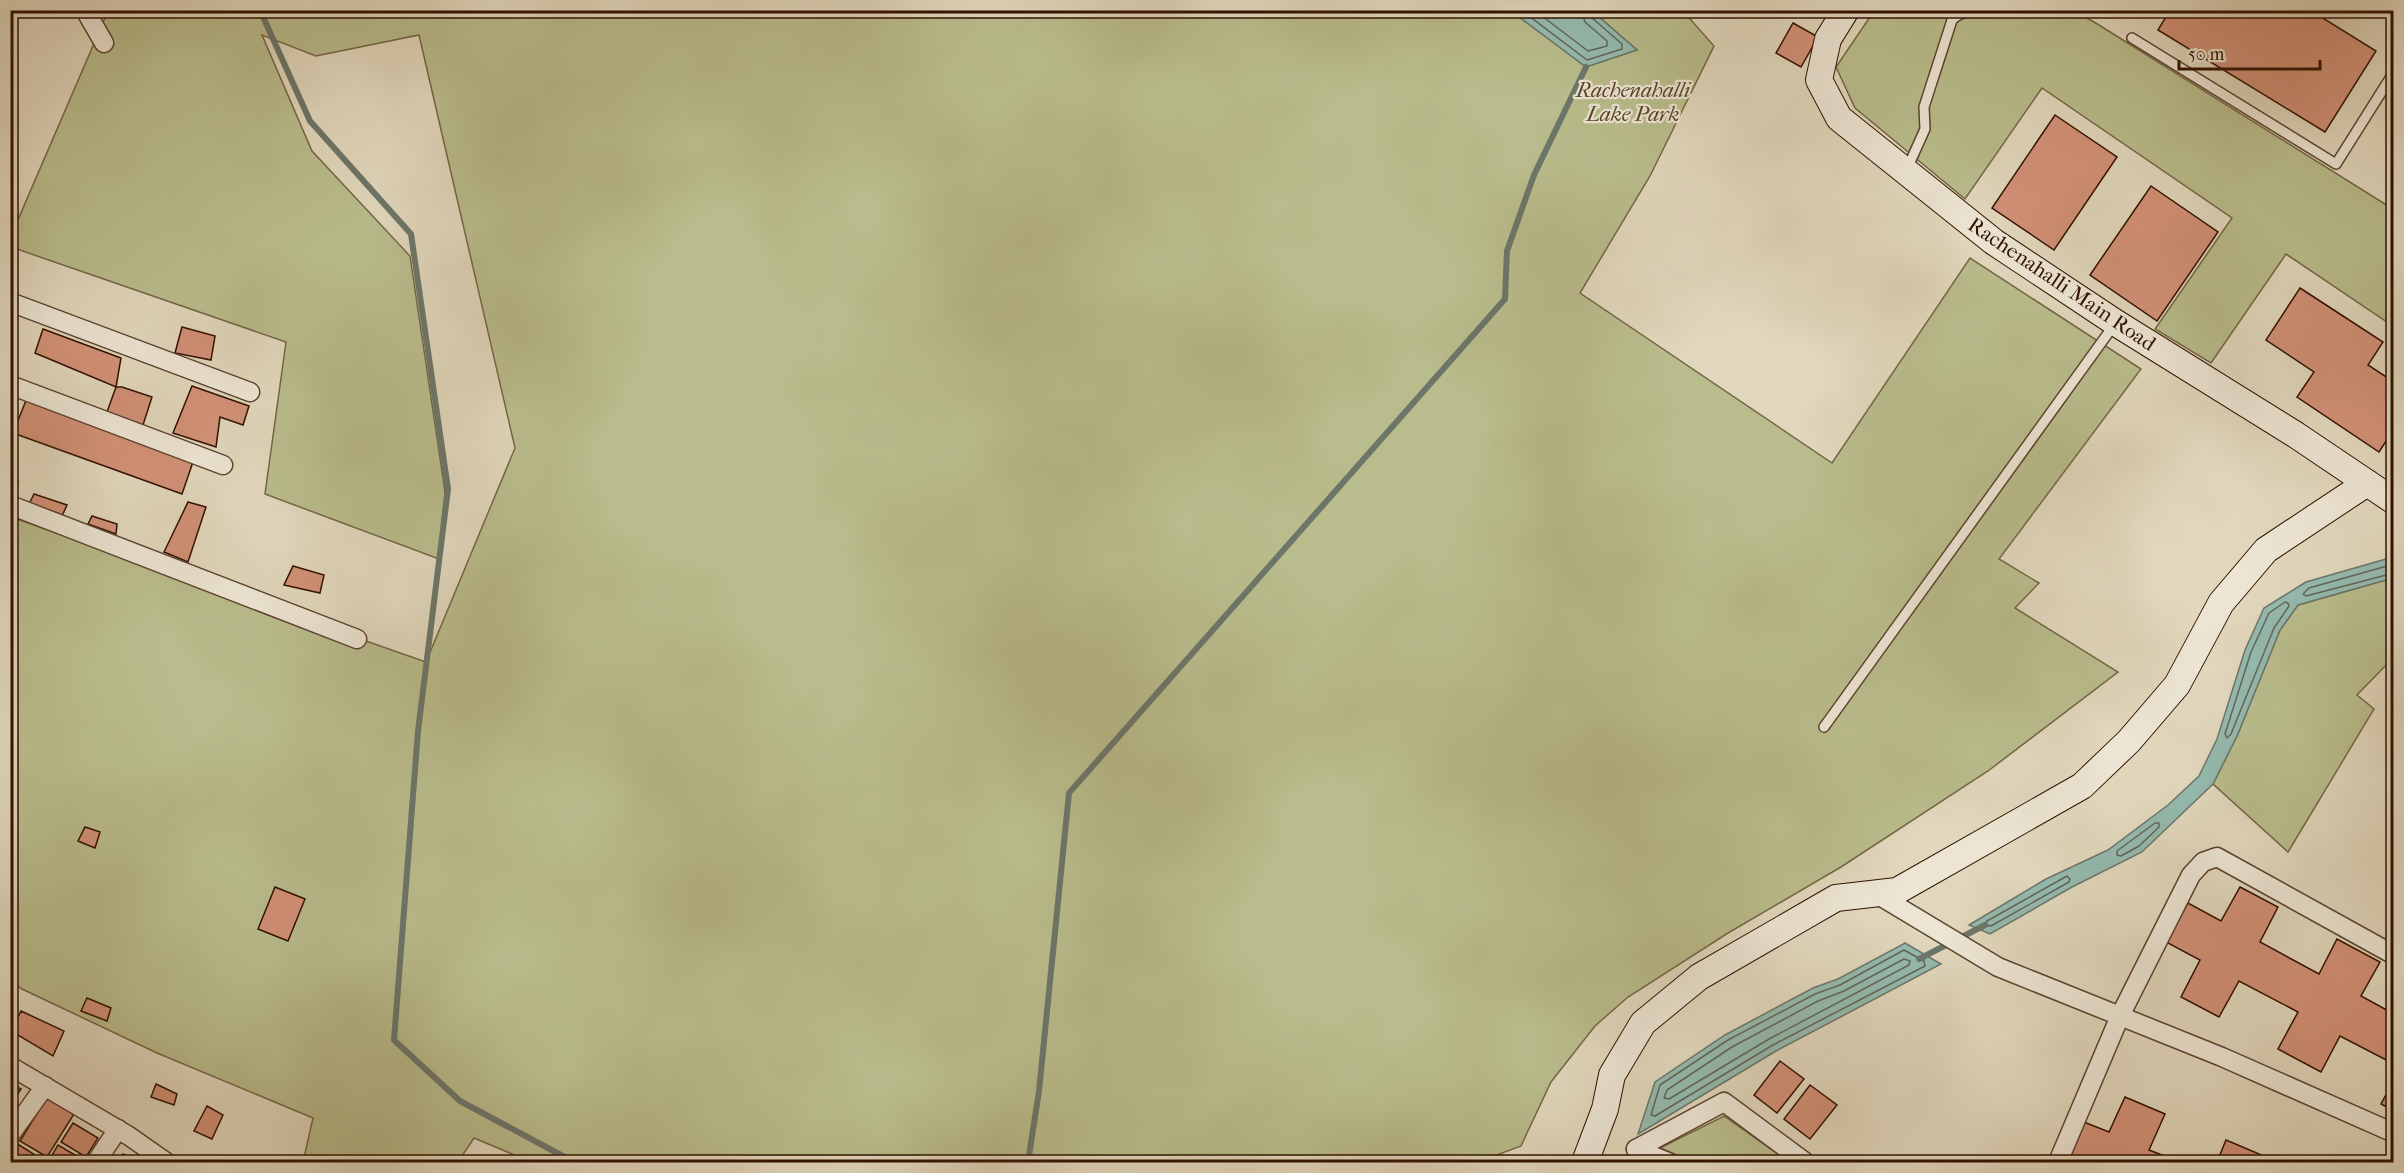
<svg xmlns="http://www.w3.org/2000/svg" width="2404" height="1173" font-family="'IM FELL French Canon',serif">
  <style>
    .green { fill: #b9bc8c; stroke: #746646; stroke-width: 1.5 }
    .water { fill: #94baaf; stroke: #6c7669; stroke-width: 1.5 }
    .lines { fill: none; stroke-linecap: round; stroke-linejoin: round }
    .shore { stroke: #626558; stroke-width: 1.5 }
    .stream { stroke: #6c7669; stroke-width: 6 }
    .building { fill: #d29177; stroke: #301001; stroke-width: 1.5 }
    .lane-casing { stroke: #5c4230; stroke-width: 12 }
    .street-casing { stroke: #5c4230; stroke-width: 21 }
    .secondary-casing { stroke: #301001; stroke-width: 28 }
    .lane { stroke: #ece5d3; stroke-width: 9 }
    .street { stroke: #ece5d3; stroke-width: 18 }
    .secondary { stroke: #ece5d3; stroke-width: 26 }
    .labels { text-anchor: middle; stroke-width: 4.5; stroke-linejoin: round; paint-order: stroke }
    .park-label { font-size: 21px; font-style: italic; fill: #59442b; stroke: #ece5d3 }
    .street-label { font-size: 21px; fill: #301001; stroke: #ece5d3 }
  </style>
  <rect width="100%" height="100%" fill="#e1d7bc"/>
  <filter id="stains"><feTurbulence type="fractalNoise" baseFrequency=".00333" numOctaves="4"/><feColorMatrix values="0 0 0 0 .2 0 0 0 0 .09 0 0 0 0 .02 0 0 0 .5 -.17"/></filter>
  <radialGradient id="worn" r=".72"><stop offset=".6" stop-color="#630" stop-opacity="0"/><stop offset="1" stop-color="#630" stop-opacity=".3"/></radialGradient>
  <!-- green -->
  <g class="green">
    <path d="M1511,10L1586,67L1637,50L1592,11H1683L1714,46L1650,176L1580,293L1832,463L1970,258L2141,369L1999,559L2039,583L2015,608L2118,672L1988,771L1841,867L1728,933L1628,997L1595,1026L1551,1082L1521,1146L1478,1162H531L474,1138L458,1162H303L313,1118L157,1053L22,989L11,981V517L426,662L515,448L419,35L316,56L262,35L312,151L410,256L445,492L439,559L265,494L286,342L11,247V236L108,11Z"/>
    <path d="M1874,11H2075L2099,25L2393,209V326L2286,254L2211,363L2155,329L2232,218L2042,88L1965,199L1855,108L1836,67Z"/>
    <path d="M2393,578V658L2357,695L2374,709L2288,852L2213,784L2237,736L2280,630L2298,605Z"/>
    <path d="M1724,1116L1789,1162H1693L1660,1148Z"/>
  </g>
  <!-- water -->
  <g class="water">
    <path d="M1511,11H1592L1637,50L1586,67Z"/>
    <path d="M2393,557V578L2298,605L2280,630L2237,736L2213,784L2142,852L2072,887L1990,934L1969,925L2046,879L2108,850L2168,805L2199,776L2217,739L2245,650L2264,608L2306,582Z"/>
    <path d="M1905,943L1941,964L1776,1051L1638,1134L1655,1082L1725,1035L1813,988L1838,979Z"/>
  </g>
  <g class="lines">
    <!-- shore -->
    <g class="shore">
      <path d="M1521,10L1587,60L1622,49V44L1591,17L1589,10"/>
      <path d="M1534,10L1588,51L1607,46V41L1585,22L1581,10"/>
      <path d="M2394,564L2309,588L2303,594L2306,596L2394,573"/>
      <path d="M2285,602L2288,603L2289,606L2274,628L2231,734L2227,738L2225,734L2251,652L2269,613Z"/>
      <path d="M2155,823H2159V827L2139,846L2121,856L2117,855V851Z"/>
      <path d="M2067,876L2070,879L2069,882L1991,926L1986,925L1987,921Z"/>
      <path d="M1904,950L1924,961L1925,966L1773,1045L1655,1116L1651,1115L1660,1085L1728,1040L1815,994L1840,985Z"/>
      <path d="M1904,959L1910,961L1909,965L1769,1039L1669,1099L1664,1098L1667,1090L1732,1047L1818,1001L1844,991Z"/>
    </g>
    <!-- stream -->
    <g class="stream">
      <path d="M260,10L310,121L411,234L448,489L418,731L394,1040L460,1101L574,1162"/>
      <path d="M1919,959L1985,925"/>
      <path d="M1028,1162L1039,1091L1069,793L1505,299L1507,251L1534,175L1586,67"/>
    </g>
  </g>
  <!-- building -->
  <g class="building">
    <path d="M2170,10H2310L2376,51L2325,132L2158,30Z"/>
    <path d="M1793,23L1818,37L1801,67L1776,53Z"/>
    <path d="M2055,115L2117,157L2054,250L1992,208Z"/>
    <path d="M2151,186L2218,232L2157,321L2090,275Z"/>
    <path d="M2300,288L2383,342L2368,365L2394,382V429L2379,452L2297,397L2314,372L2266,340Z"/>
    <path d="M182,327L215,336L211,360L175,353Z"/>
    <path d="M43,329L121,358L116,387L35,353Z"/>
    <path d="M192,386L249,406L243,425L220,417L216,447L173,433Z"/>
    <path d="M116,387H122L152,397L143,425L107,412Z"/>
    <path d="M27,398L194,459L182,494L13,433Z"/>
    <path d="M10,477L18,479L16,503L10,501Z"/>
    <path d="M34,494L67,505L62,516L29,504Z"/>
    <path d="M188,502L206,507L188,562L164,552Z"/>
    <path d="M92,516L117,524L116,534L88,524Z"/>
    <path d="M293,566L324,575L320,593L284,585Z"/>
    <path d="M85,827L100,832L95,848L78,841Z"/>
    <path d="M275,887L305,899L288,941L258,929Z"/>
    <path d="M2240,887L2278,907L2260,942L2319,974L2337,939L2380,962L2361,996L2394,1014V1064L2340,1036L2321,1072L2278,1049L2298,1012L2239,981L2219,1017L2181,997L2200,960L2166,942L2188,903L2221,921Z"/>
    <path d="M87,998L111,1008L107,1021L81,1011Z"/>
    <path d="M21,1011L64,1031L53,1056L11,1031Z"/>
    <path d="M1780,1061L1804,1079L1777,1113L1754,1095Z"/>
    <path d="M2394,1080V1111L2381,1104Z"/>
    <path d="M10,1083L21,1089L10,1106Z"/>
    <path d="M156,1084L177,1094L174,1105L151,1097Z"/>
    <path d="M1810,1085L1837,1105L1810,1139L1784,1119Z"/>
    <path d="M47,1097L74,1114L47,1157L20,1141Z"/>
    <path d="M2125,1097L2165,1114L2149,1150L2180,1162H2067L2074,1118L2109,1132Z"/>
    <path d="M207,1106L223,1115L212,1139L194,1131Z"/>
    <path d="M73,1123L98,1138L86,1157L61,1142Z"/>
    <path d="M2226,1140L2271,1159L2269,1162H2217Z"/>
    <path d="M16,1143L43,1160L42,1162H10V1151Z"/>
    <path d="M58,1145L80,1158L77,1162H48Z"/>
    <path d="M123,1154L136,1162H118Z"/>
  </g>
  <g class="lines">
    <defs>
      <g id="lane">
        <path d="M2132,38L2336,164L2394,72"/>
        <path d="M1907,169L1925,129L1924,107L1952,20C1963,8 1981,12 1996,12"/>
        <path d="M1824,727L2114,325"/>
      </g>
      <g id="street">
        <path d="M85,10L104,43"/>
        <path d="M10,302L250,392"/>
        <path d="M10,385L223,465"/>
        <path d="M10,505L357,639"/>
        <path d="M1875,893L1998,967L2222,1057L2394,1133"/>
        <path d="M10,1066L129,1136L166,1162"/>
        <path d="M10,1135L45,1086"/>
        <path d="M1636,1149L1724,1102L1805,1162"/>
        <path d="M1636,1149L1668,1162"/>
        <path d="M96,1162L118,1129"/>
        <path d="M2058,1162L2120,1016L2191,875L2203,862L2217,857L2394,955"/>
      </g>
      <g id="secondary">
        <path d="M1846,10L1828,39L1819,80L1839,118L1994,242L2116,323L2296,435L2394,501"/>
        <path d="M1585,1162L1605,1109L1612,1075L1643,1023L1699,977L1836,898L1897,891L2082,786L2129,741L2177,685L2221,603L2266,550L2367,483"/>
      </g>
    </defs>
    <!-- lane casing -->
    <use href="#lane" class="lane-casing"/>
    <!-- street casing -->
    <use href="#street" class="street-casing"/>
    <!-- secondary casing -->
    <use href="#secondary" class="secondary-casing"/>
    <!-- lane -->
    <use href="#lane" class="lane"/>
    <!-- street -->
    <use href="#street" class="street"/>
    <!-- secondary -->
    <use href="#secondary" class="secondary"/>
  </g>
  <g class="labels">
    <!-- park labels -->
    <g class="park-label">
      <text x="1633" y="97">Rachenahalli<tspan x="1633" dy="24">Lake Park</tspan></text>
    </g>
    <!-- street labels -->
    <g class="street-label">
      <text transform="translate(2062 284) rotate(34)" y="7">Rachenahalli Main Road</text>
    </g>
  </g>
  <!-- margin -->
  <rect width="2404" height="1173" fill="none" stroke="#e1d7bc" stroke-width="36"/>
  <rect x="12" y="12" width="2380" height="1149" fill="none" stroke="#301001" stroke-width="3"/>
  <rect x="18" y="18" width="2368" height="1137" fill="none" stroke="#301001" stroke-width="1.5"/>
  <!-- scale -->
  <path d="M2179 60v9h141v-9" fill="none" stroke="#301001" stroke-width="3"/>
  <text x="2188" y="60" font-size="18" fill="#301001" stroke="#ece5d3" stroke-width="4.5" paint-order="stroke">50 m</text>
  <rect width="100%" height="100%" filter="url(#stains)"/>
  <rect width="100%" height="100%" fill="url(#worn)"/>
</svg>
